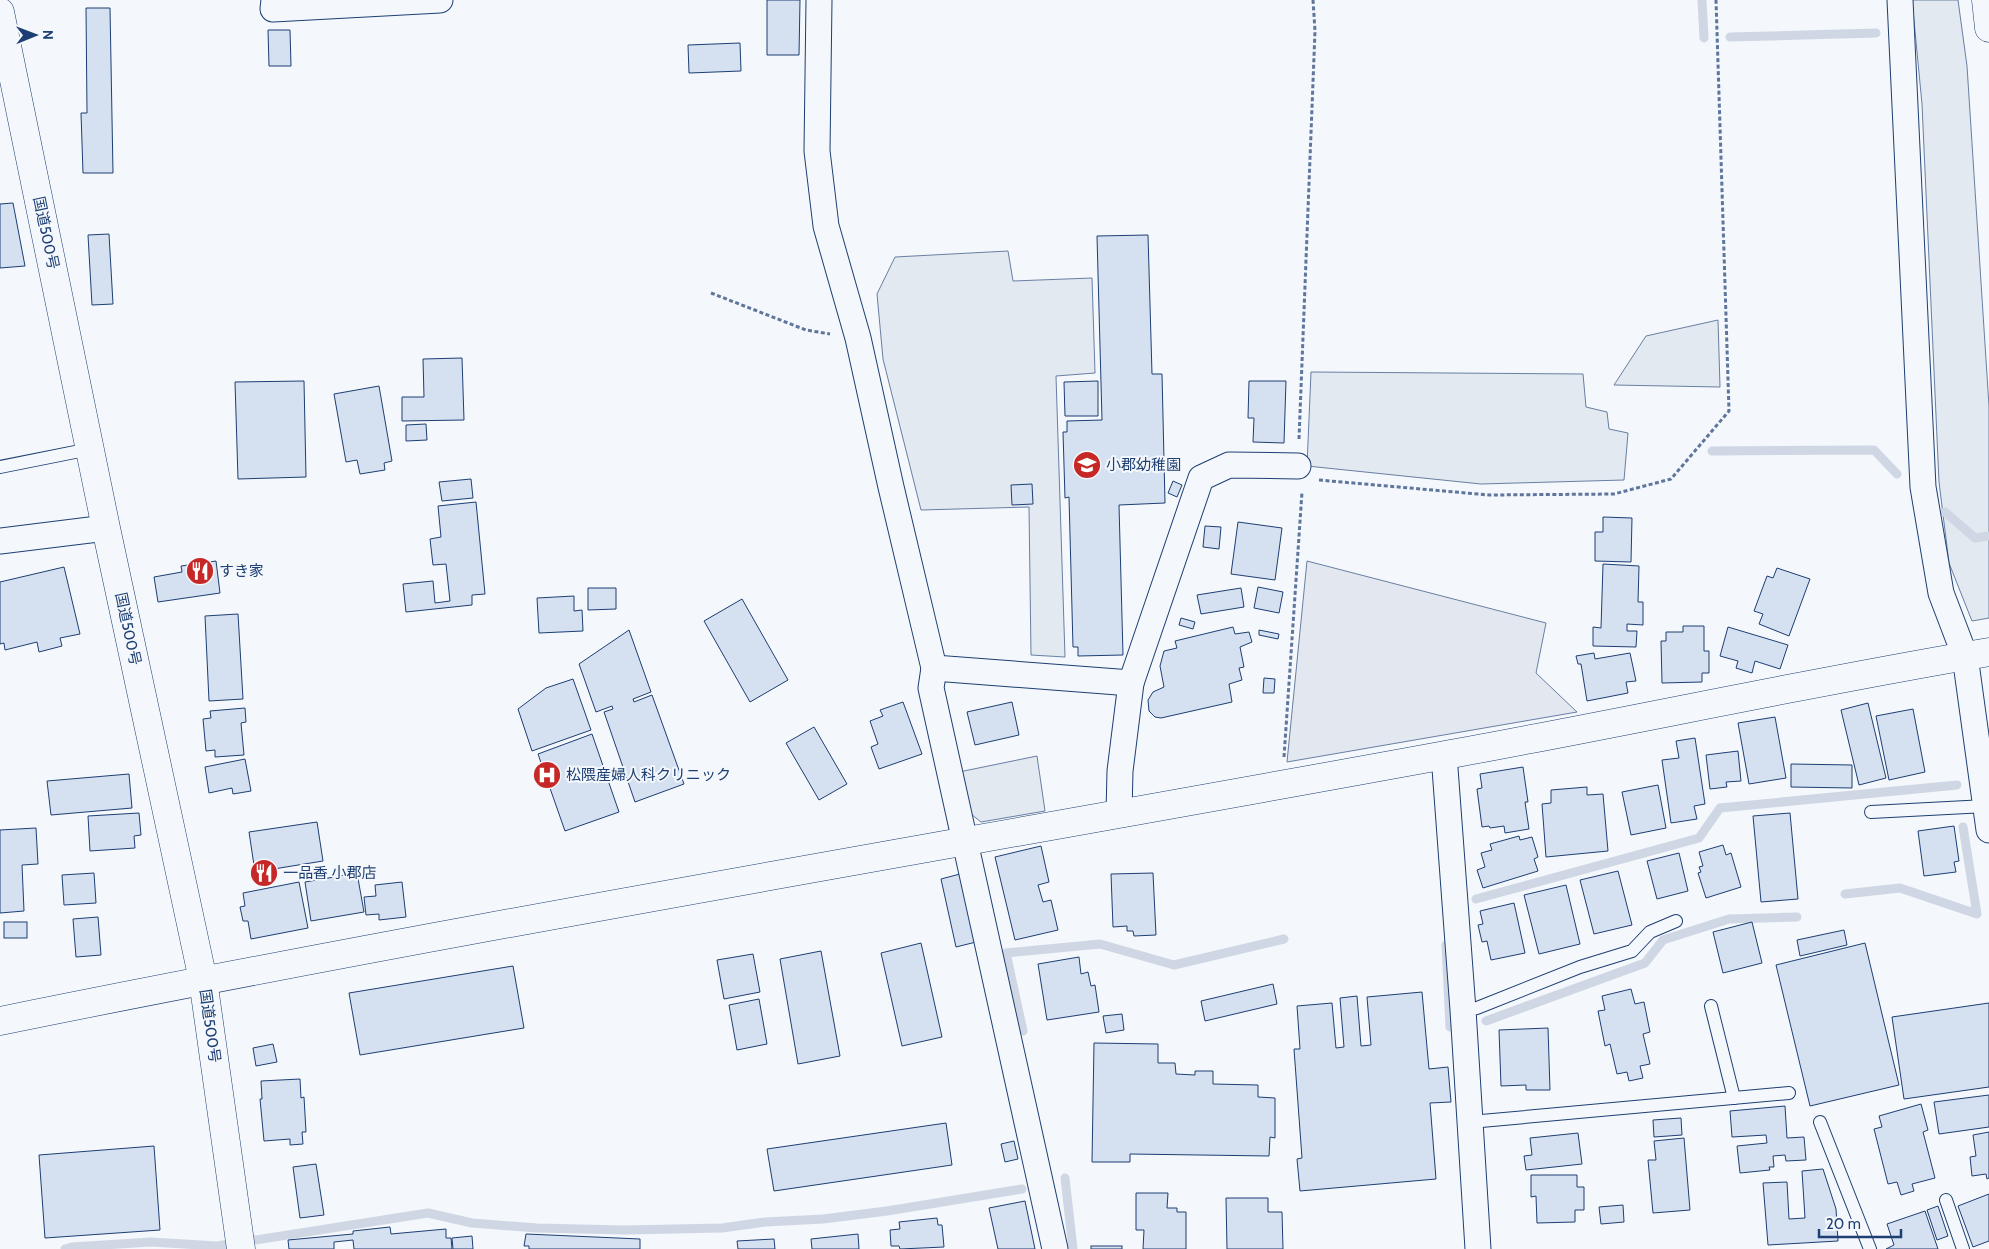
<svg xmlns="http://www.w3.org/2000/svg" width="1989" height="1249" font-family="Cabin,'Noto Sans JP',sans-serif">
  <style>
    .green { fill: #e3e9f0; stroke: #687fa3 }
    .parking { fill: #e3e8f0; stroke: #687fa3 }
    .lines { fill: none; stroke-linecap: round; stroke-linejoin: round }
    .stream { stroke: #cfd7e4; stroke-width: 9 }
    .building { fill: #d5e0f0; stroke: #1d3f73 }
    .service-casing { stroke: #1d3f73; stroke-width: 14 }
    .minor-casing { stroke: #1d3f73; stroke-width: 27 }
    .tertiary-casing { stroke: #1d3f73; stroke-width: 29 }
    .trunk-casing { stroke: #1d3f73; stroke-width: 29 }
    .motorway-casing { stroke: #1d3f73; stroke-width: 29 }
    .path { stroke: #5e769c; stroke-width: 3; stroke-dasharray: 4 2.5; stroke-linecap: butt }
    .service { stroke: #f4f7fb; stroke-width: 12 }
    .minor { stroke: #f4f7fb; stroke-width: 25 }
    .tertiary { stroke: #f4f7fb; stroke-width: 28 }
    .trunk { stroke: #f4f7fb; stroke-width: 28 }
    .motorway { stroke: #f4f7fb; stroke-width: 28 }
    .labels { text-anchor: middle; stroke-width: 4; stroke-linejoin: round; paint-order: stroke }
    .street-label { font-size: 15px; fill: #1d3f73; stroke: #f4f7fb }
    .poi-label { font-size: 15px; fill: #1d3f73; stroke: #f4f7fb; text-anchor: start }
  </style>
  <rect width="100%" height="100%" fill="#f4f7fb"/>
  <!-- green -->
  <g class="green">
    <path d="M1912,0H1958L1967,66L1989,406V618L1972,621L1949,563L1939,482L1922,104Z"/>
    <path d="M1008,251L1013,281L1092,278L1095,373L1056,376L1065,657L1031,655L1029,507L921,510L883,359L877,294L895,257Z"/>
    <path d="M1718,320L1720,387L1614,385L1646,336Z"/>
    <path d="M1311,372L1583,374L1586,407L1607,412L1609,429L1628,433L1624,480L1481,484L1307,466Z"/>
    <path d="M1037,756L1045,811L981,822L966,810L959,772Z"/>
  </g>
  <!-- parking -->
  <path class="parking" d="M1307,561L1546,623L1536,673L1577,712L1287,762Z"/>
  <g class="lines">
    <!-- stream -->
    <g class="stream">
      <path d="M1702,0L1704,38"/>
      <path d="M1730,37L1876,33"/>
      <path d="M1712,451L1874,450L1897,474"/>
      <path d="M1945,512L1975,538L1989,536"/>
      <path d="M1845,894L1900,888L1977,914L1963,827"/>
      <path d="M1476,899L1699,838L1720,808L1957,785"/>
      <path d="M1446,945L1450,1027"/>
      <path d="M1486,1021L1645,963L1663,940L1729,919L1797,917"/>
      <path d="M1023,1031L1006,953L1100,944L1174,965L1284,939"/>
      <path d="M1065,1178L1073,1249"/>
      <path d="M65,1249L72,1247L151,1242L217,1246L428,1213L472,1223L537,1228L625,1230L722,1228L765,1222L823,1219L887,1211L1022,1189"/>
    </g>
  </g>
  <!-- building -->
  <g class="building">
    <path d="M767,0H800L799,55H767Z"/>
    <path d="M86,8H110L113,173H83L81,113H87Z"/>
    <path d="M268,30H290L291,66H269Z"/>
    <path d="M740,43L741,71L689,73L688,45Z"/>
    <path d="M13,203L25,266L0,268V204Z"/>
    <path d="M109,234L113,304L92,305L88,235Z"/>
    <path d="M1148,235L1152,374H1162L1165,503L1119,505L1123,655L1078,656V647H1073L1069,497L1065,498L1063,432H1067V421L1102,420L1097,236Z"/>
    <path d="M462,358L464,420L402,421V397H424L423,359Z"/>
    <path d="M304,381L306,477L238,479L235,382Z"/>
    <path d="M1098,381V416H1065L1064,382Z"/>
    <path d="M1249,381H1286L1284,443L1253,442L1254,418H1248Z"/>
    <path d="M379,386L392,461L384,463L385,470L360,474L357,460L346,462L334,394Z"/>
    <path d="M426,424L427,440L406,441V425Z"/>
    <path d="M471,479L473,498L442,501L439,482Z"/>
    <path d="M1173,481L1182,485L1177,497L1168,493Z"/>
    <path d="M1032,484L1033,504L1012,505L1011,485Z"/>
    <path d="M476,502L485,594L472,595V605L406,612L403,584L433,581L435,603L450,601L446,564L433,565L430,539L441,537L438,506Z"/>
    <path d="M1603,517L1632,518L1631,562L1595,561V532H1603Z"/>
    <path d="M1238,522L1282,528L1275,580L1231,574Z"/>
    <path d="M1205,526L1221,527L1219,549L1203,547Z"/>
    <path d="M216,561L220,593L158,602L154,577L182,572L181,566Z"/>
    <path d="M1603,564L1639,566L1638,602H1643V625L1627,624V631H1637L1636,647L1593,646V627L1601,628Z"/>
    <path d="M64,567L80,634L60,638L62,646L39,652L37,642L5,650L4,643L0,644V582Z"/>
    <path d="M1777,568L1810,579L1789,636L1759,624L1763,614L1754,611L1767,576L1773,578Z"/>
    <path d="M1258,587L1283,592L1279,613L1254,608Z"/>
    <path d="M588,588H616V609L588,610Z"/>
    <path d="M1241,588L1244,607L1201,614L1197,595Z"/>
    <path d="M574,596V611L582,610L583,631L539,633L537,598Z"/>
    <path d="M742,599L788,680L750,702L704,621Z"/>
    <path d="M238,614L243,699L209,701L205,616Z"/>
    <path d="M1181,618L1195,622L1193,629L1179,625Z"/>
    <path d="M1683,626H1704V651H1709V673H1702V682L1662,683L1661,641H1666V632H1683Z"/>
    <path d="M1233,627L1235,634L1249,632L1252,642L1240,647L1244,667L1239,668L1242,680L1229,684L1232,702L1161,718L1155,717L1149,711L1148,700L1153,692L1164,687L1160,666L1164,651L1177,648L1175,641Z"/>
    <path d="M1728,627L1788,645L1780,669L1755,661L1752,673L1736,668L1738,661L1720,656Z"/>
    <path d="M629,630L651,692L633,699L634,702L652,695L684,784L635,802L604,712L613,709L612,706L596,712L579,664Z"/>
    <path d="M1259,630L1279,634L1278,639L1259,635Z"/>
    <path d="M1594,653L1595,659L1630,653L1636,681L1626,682L1628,693L1587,701L1581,664H1578L1576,656Z"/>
    <path d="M1264,678L1275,679L1274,693H1263Z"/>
    <path d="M573,679L591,730L532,751L518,709L546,688Z"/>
    <path d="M903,702L922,754L879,769L871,747L878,744L870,721L883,716L880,710Z"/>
    <path d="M1012,702L1019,735L975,745L967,712Z"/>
    <path d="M1868,703L1886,778L1859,785L1841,710Z"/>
    <path d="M245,708L246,722L241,723L244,755L215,757V750L206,751L203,719L211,718L210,711Z"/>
    <path d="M1913,709L1925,772L1889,780L1876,716Z"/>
    <path d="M1775,717L1786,778L1749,784L1738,723Z"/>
    <path d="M814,727L847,784L819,800L786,743Z"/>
    <path d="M592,734L619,812L565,831L538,754Z"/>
    <path d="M1695,738L1705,804L1694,806L1697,819L1671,823L1662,760L1679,758L1676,741Z"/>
    <path d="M1738,751L1741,781L1726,782L1727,787L1710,789L1706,755Z"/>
    <path d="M245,759L251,791L233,794L232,788L209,793L205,767Z"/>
    <path d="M1791,764L1852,765V788L1791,787Z"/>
    <path d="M1523,767L1528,802H1525L1529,829L1505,833L1504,826L1490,828L1489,826L1482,827L1477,789L1482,788L1480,774Z"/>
    <path d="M129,774L132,808L51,815L47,781Z"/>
    <path d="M1658,785L1666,828L1631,835L1622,792Z"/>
    <path d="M1587,787V795L1603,794L1608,851L1546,857L1542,804L1551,803V790Z"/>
    <path d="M139,813L141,835L134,836L135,848L90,851L88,816Z"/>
    <path d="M1790,813L1798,899L1761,902L1753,816Z"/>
    <path d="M317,822L323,861L255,872L249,832Z"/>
    <path d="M1954,826L1959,861L1954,862L1956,872L1924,876L1918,831Z"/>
    <path d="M36,828L38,864L22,865L24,911L0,913V830Z"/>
    <path d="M1519,836L1520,840L1532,837L1538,857L1534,859L1538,871L1483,888L1477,870L1485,867L1481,853L1492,850L1490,844Z"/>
    <path d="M1723,845L1726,855L1731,853L1741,887L1706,898L1698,873L1701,872L1699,867L1703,866L1699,852Z"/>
    <path d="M1041,846L1049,882L1038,885L1043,902L1051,900L1058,930L1015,940L995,857Z"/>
    <path d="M1679,853L1688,891L1657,899L1647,861Z"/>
    <path d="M1618,871L1632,925L1594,934L1580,880Z"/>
    <path d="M94,873L96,903L64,905L62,875Z"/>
    <path d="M357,873L364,912L311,921L305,882Z"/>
    <path d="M1153,873L1156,935L1134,936L1133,931H1127V926L1113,927L1111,874Z"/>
    <path d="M960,874L976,942L956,947L941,879Z"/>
    <path d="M299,882L308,928L251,939L248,921H243L240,907L245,906L243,893Z"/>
    <path d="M402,882L406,917L379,920V914L366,915L364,897L376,896L375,885Z"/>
    <path d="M1566,885L1580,944L1539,954L1524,895Z"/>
    <path d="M1514,903L1525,953L1491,960L1487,941L1482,942L1478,925L1483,924L1480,911Z"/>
    <path d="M98,917L101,955L76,957L73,919Z"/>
    <rect x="4" y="922" width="23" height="16"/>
    <path d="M1752,922L1762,963L1723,973L1713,932Z"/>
    <path d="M1844,930L1847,945L1800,956L1797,940Z"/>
    <path d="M921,943L942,1037L902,1046L881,953Z"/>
    <path d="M1865,943L1899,1085L1810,1106L1776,965Z"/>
    <path d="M821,951L840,1056L798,1064L780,959Z"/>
    <path d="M753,954L760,992L724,999L717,960Z"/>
    <path d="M1079,957L1081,974L1088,972L1091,986L1095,985L1099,1012L1047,1020L1038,964Z"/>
    <path d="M513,966L524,1028L360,1055L349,993Z"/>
    <path d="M1273,984L1277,1004L1205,1021L1201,1001Z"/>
    <path d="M1631,989L1635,1004L1644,1002L1650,1032L1643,1034L1650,1064L1640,1066L1643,1078L1629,1081L1627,1072L1617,1074L1610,1044L1605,1046L1598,1011L1605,1010L1602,996Z"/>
    <path d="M1422,992L1429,1069L1448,1067L1451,1102L1430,1103L1436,1179L1300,1191L1297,1159L1302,1158L1294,1049H1300L1297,1006L1332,1003L1336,1048L1344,1047L1340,998L1357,996L1361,1046L1371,1045L1367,997Z"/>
    <path d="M759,999L767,1044L737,1050L729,1005Z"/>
    <path d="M1989,1003V1087L1904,1099L1892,1017Z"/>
    <path d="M1122,1014L1124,1030L1106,1033L1103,1016Z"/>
    <path d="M1548,1028L1550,1090H1526V1085L1501,1086L1499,1030Z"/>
    <path d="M1094,1043L1158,1044V1063H1175L1176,1074L1195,1075V1071H1213V1084L1258,1085V1097L1275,1098V1138L1270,1137L1269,1156L1130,1154V1162H1092Z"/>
    <path d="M273,1044L277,1062L256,1066L253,1048Z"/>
    <path d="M300,1079L301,1098L304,1097L306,1132H302L303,1144L290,1145V1139L264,1141L260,1099H262L261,1081Z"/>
    <path d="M1989,1095V1127L1939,1134L1934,1102Z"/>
    <path d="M1921,1104L1928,1130L1923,1132L1935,1178L1912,1184L1914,1191L1901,1195L1897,1182L1888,1184L1874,1129L1882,1127L1879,1116Z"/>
    <path d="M1785,1106L1787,1138L1804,1137L1806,1160L1786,1161L1785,1155L1773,1156L1774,1167H1769L1770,1170L1740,1173L1737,1146L1767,1143L1766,1135L1732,1137L1730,1111Z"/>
    <path d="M1681,1118L1682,1135L1654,1137L1653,1120Z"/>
    <path d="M946,1123L952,1165L774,1191L767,1149Z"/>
    <path d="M1989,1132V1178L1987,1179L1986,1174L1972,1176L1970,1157L1976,1156L1973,1135Z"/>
    <path d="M1578,1133L1582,1164L1526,1170L1524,1156L1532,1155L1530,1138Z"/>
    <path d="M1684,1138L1690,1210L1653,1213L1648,1160H1656L1654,1141Z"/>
    <path d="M1014,1141L1018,1159L1005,1162L1001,1144Z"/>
    <path d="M154,1146L160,1230L45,1238L39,1155Z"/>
    <path d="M316,1164L324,1215L300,1218L293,1167Z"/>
    <path d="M1823,1169L1836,1209L1838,1241L1768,1245L1763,1183L1787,1182L1789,1219L1805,1218L1802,1171Z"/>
    <path d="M1531,1175H1577V1187H1584V1210H1575V1222L1537,1223L1536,1196L1531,1197Z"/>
    <path d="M1136,1193H1168L1167,1208H1177V1212H1186V1249H1143L1144,1230H1136Z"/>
    <path d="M1989,1194V1241L1973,1247L1958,1206Z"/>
    <path d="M1226,1198H1268V1212H1282L1283,1249H1227Z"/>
    <path d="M1025,1201L1035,1249H998L989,1208Z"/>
    <path d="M1623,1205L1624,1222L1601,1224L1599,1207Z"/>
    <path d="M1938,1206L1948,1236L1937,1240L1927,1210Z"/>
    <path d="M1925,1211L1938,1249H1886L1894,1245L1887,1224Z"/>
    <path d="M937,1218L938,1225H942L944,1247L900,1249L899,1246H891L890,1230L900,1229L899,1222Z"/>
    <path d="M390,1227L391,1234L446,1229V1238H451L452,1249H354L353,1240L334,1242V1249H289L288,1240L353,1234V1231Z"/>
    <path d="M526,1234L640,1239V1249H529V1246H524Z"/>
    <path d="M858,1234L859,1249H812L811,1239Z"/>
    <path d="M472,1236L473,1249H453L452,1238Z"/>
    <path d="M774,1239L775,1249H738L737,1241Z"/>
    <rect x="1091" y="1246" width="31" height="3"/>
  </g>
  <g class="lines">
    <defs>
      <g id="service">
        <path d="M0,467L90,449"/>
        <path d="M1871,812L1986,806"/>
        <path d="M1711,1006L1734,1098"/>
        <path d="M1463,1010L1477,1008L1580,967L1632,951L1650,932L1676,921"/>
        <path d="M1470,1122L1789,1093"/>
        <path d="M1820,1122L1870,1249"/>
        <path d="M1946,1200L1963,1249"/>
      </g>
      <g id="minor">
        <path d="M274,0L273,9L440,0"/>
        <path d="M819,0L817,151L826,226L858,338L891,487L934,668L1131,683L1120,771L1119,813"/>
        <path d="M1900,0L1923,487L1941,593L1965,656L1989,830"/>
        <path d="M0,541L106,528"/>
        <path d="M934,668L931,688L1055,1249"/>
        <path d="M1131,683L1201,478L1229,465L1298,466"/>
        <path d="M1444,755L1463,1010L1478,1249"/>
      </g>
      <path id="tertiary" d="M0,1021C478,924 960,844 1440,756C1623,723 1805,683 1989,652"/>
      <path id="trunk" d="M0,12L106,528L203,980L241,1249"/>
      <path id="motorway" d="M1986,0L1989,28"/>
    </defs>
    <!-- service casing -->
    <use href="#service" class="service-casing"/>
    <!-- minor casing -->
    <use href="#minor" class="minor-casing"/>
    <!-- tertiary casing -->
    <use href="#tertiary" class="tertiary-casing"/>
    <!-- trunk casing -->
    <use href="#trunk" class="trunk-casing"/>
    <!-- motorway casing -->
    <use href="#motorway" class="motorway-casing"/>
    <!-- path -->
    <g class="path">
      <path d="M711,293L806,330L830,334"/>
      <path d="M1299,439L1315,31L1313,0"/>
      <path d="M1319,480L1489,495L1614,494L1671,479L1729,411L1716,0"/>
      <path d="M1284,757L1302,492"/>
    </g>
    <!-- service -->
    <use href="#service" class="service"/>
    <!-- minor -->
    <use href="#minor" class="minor"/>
    <!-- tertiary -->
    <use href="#tertiary" class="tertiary"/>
    <!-- trunk -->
    <use href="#trunk" class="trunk"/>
    <!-- motorway -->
    <use href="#motorway" class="motorway"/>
  </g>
  <!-- icons -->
  <defs>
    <symbol id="school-disc" viewBox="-11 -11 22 22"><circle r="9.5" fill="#c62828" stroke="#f4f7fb"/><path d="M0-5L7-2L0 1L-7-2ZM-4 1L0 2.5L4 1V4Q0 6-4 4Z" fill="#fff"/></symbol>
    <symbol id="restaurant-disc" viewBox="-11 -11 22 22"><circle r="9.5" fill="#c62828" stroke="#f4f7fb"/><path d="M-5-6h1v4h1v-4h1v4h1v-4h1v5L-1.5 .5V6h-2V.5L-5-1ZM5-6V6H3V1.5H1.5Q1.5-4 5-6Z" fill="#fff"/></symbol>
    <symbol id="hospital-disc" viewBox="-11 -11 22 22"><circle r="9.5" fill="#c62828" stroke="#f4f7fb"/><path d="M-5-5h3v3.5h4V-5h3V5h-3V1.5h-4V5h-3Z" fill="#fff"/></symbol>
  </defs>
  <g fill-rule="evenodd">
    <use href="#school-disc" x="1071" y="449" width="32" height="32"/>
    <use href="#restaurant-disc" x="184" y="555" width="32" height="32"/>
    <use href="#hospital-disc" x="531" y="759" width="32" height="32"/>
    <use href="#restaurant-disc" x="248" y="857" width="32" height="32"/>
  </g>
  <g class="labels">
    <!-- street labels -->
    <g class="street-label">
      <text transform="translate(46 233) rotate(78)" y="5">国道500号</text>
      <text transform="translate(128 629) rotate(78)" y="5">国道500号</text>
      <text transform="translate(210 1026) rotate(82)" y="5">国道500号</text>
    </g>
    <!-- poi labels -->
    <g class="poi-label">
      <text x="1106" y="470">小郡幼稚園</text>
      <text x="219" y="576">すき家</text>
      <text x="566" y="780">松隈産婦人科クリニック</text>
      <text x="283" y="878">一品香 小郡店</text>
    </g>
  </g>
  <!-- north arrow -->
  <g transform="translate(35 35) rotate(89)" stroke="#f4f7fb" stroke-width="4" paint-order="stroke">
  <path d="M0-4L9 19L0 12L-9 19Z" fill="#1d3f73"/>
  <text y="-8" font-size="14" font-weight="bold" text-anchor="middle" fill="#1d3f73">N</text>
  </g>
  <!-- scale -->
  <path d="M1819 1229v8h82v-8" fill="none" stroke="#1d3f73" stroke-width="2.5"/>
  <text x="1826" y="1229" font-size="15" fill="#1d3f73" stroke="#f4f7fb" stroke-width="4" paint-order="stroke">20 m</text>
</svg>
